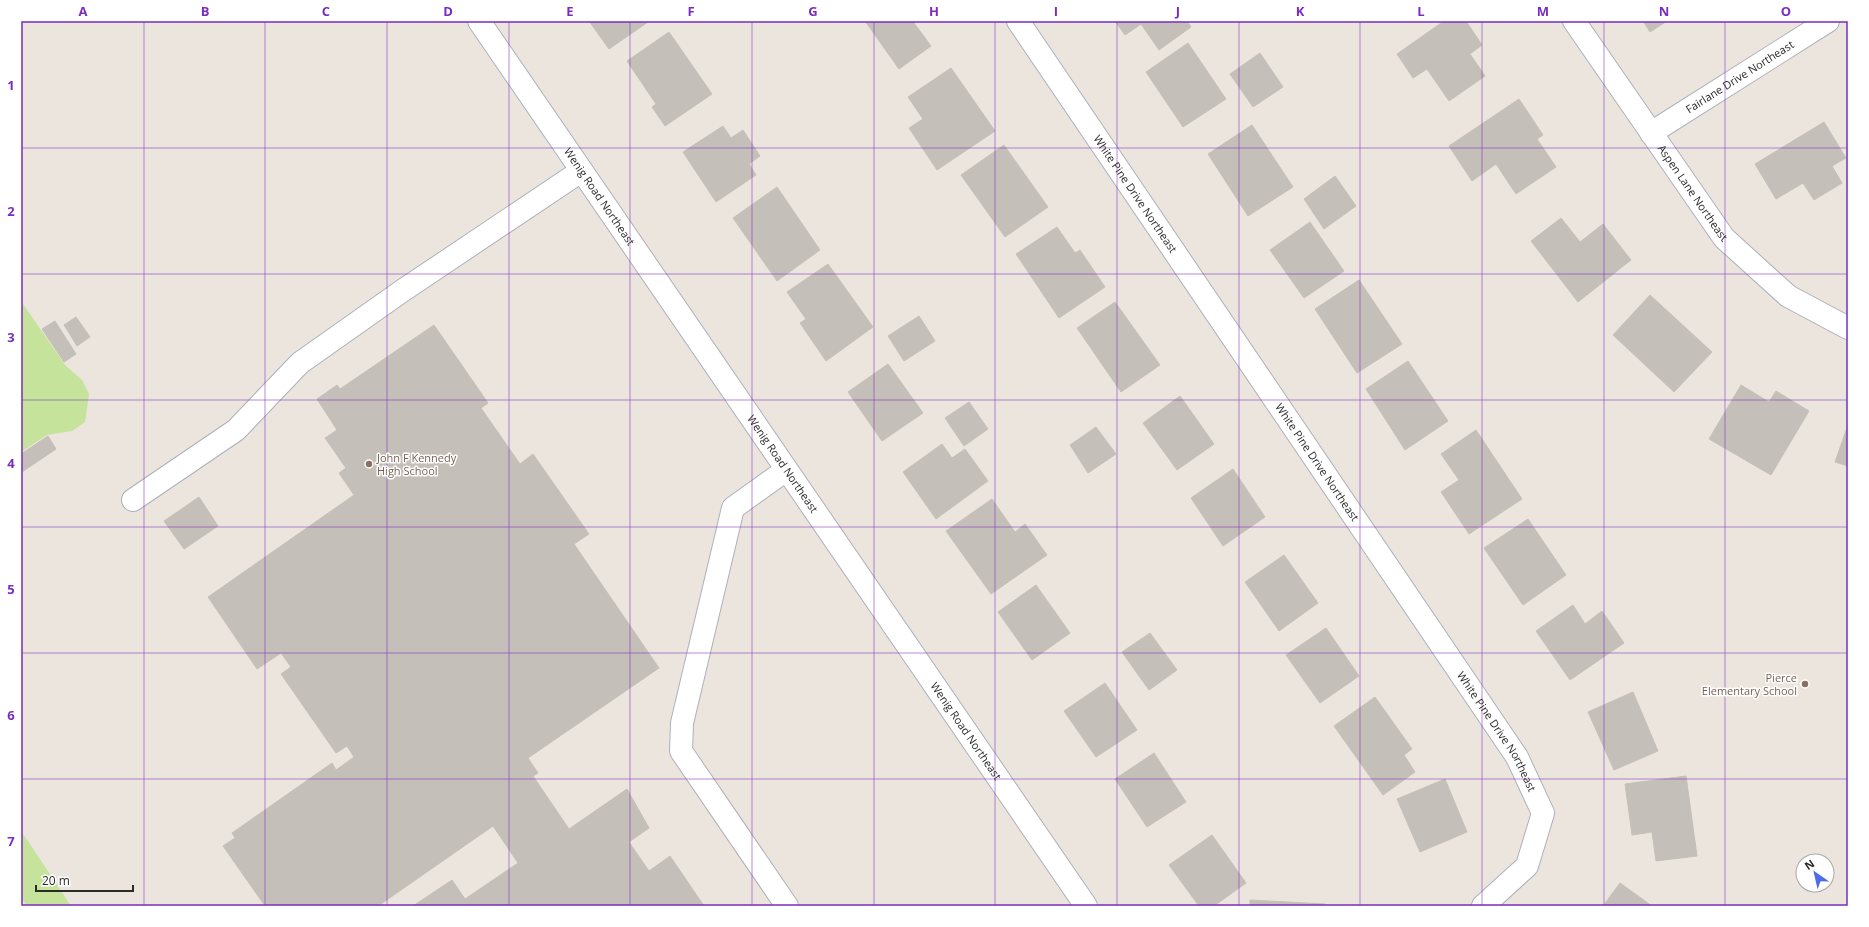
<svg xmlns="http://www.w3.org/2000/svg" width="1869" height="927" font-family="'Open Sans',sans-serif">
  <style>
    .pitch { fill: #c6e39c }
    .building { fill: #c4bfb9; stroke: #c6c1b7 }
    .lines { fill: none; stroke-linecap: round; stroke-linejoin: round }
    .minor-casing { stroke: #aeb0ba; stroke-width: 24 }
    .minor { stroke: #fff; stroke-width: 22 }
    .grid { fill: none; stroke: #7b2cbf; stroke-width: 1; stroke-opacity: 0.55 }
    .education-dot { fill: #8d6e63; stroke: #fff; stroke-width: 1.5 }
    .labels { text-anchor: middle; stroke-width: 3; stroke-linejoin: round; paint-order: stroke }
    .street-label { font-size: 11px; fill: #2a2a2a; stroke: #fff }
    .education-label { font-size: 11px; fill: #785e54; stroke: #fff; text-anchor: start }
    .neatline { fill: none; stroke: #7b2cbf; stroke-width: 1.5 }
    .grid-label { font-size: 13px; text-anchor: middle; font-weight: bold; fill: #7b2cbf }
  </style>
  <rect width="100%" height="100%" fill="#ebe5de"/>
  <!-- pitch -->
  <g class="pitch">
    <path d="M21,301L65,365L82,380L89,394L85,422L72,431L47,435L21,452Z"/>
    <path d="M21,832L28,841L71,906H27L21,898Z"/>
  </g>
  <!-- building -->
  <g class="building">
    <path d="M589,21H647L648,22L609,49Z"/>
    <path d="M865,21H916L914,23L931,46L899,69Z"/>
    <path d="M1115,21H1187L1191,27L1159,50L1141,24L1125,35Z"/>
    <path d="M1444,21H1466L1482,45L1470,54L1485,76L1449,101L1427,69L1413,78L1397,54Z"/>
    <path d="M1643,21H1667L1650,32Z"/>
    <path d="M669,32L712,94L665,126L652,107L656,104L627,61Z"/>
    <path d="M1188,43L1226,99L1183,127L1146,72Z"/>
    <path d="M1260,53L1283,87L1253,107L1230,74Z"/>
    <path d="M951,68L995,131L937,170L909,128L923,119L908,97Z"/>
    <path d="M1519,99L1543,135L1537,139L1556,167L1516,194L1496,164L1472,181L1449,146Z"/>
    <path d="M1824,122L1846,158L1832,166L1842,183L1814,200L1803,183L1776,199L1755,164Z"/>
    <path d="M1252,125L1293,187L1248,216L1208,154Z"/>
    <path d="M723,126L731,138L743,130L760,156L749,164L756,175L716,202L683,152Z"/>
    <path d="M1004,145L1048,207L1005,237L961,175Z"/>
    <path d="M1335,176L1356,206L1324,229L1304,199Z"/>
    <path d="M777,187L820,250L777,281L733,218Z"/>
    <path d="M1561,218L1580,242L1603,224L1631,260L1578,302L1531,241Z"/>
    <path d="M1310,222L1344,271L1304,298L1270,250Z"/>
    <path d="M1057,227L1075,253L1080,250L1105,287L1059,318L1016,254Z"/>
    <path d="M828,264L873,327L826,361L800,323L806,319L787,292Z"/>
    <path d="M1359,280L1402,344L1357,373L1315,309Z"/>
    <path d="M1650,295L1712,352L1674,392L1613,335Z"/>
    <path d="M1115,302L1160,365L1121,392L1077,328Z"/>
    <path d="M919,316L935,341L904,361L888,336Z"/>
    <path d="M76,317L90,337L77,346L64,325Z"/>
    <path d="M55,321L76,354L64,362L42,329Z"/>
    <path d="M434,325L488,403L481,408L520,464L533,454L589,534L574,544L659,668L528,758L538,773L533,776L569,829L627,789L649,828L629,842L649,871L670,856L704,906H413L452,880L465,899L518,863L493,826L378,906H265L223,846L235,838L232,833L332,763L336,770L354,757L347,746L336,753L281,674L291,667L281,653L257,669L208,597L354,495L339,473L346,468L325,438L337,430L317,399L337,385L340,389Z"/>
    <path d="M1408,361L1448,421L1405,450L1366,389Z"/>
    <path d="M888,364L923,413L882,441L848,392Z"/>
    <path d="M1741,385L1769,402L1776,391L1809,411L1771,475L1709,439Z"/>
    <path d="M1180,396L1214,444L1177,470L1143,423Z"/>
    <path d="M969,402L988,429L964,446L945,418Z"/>
    <path d="M1848,425V466L1835,462Z"/>
    <path d="M1096,427L1116,454L1088,473L1070,445Z"/>
    <path d="M1476,430L1522,499L1469,534L1441,492L1459,480L1441,454Z"/>
    <path d="M48,436L56,449L22,472L21,454Z"/>
    <path d="M942,444L952,458L965,449L988,481L936,519L903,472Z"/>
    <path d="M1233,469L1265,517L1223,546L1191,498Z"/>
    <path d="M199,497L218,526L184,549L164,521Z"/>
    <path d="M992,499L1015,532L1025,524L1047,555L991,594L946,531Z"/>
    <path d="M1528,519L1566,575L1523,605L1484,548Z"/>
    <path d="M1284,555L1318,603L1279,631L1245,582Z"/>
    <path d="M1036,585L1070,633L1032,660L998,612Z"/>
    <path d="M1573,605L1585,624L1602,611L1624,643L1570,680L1536,631Z"/>
    <path d="M1326,628L1359,676L1320,703L1286,655Z"/>
    <path d="M1150,633L1177,670L1149,690L1122,652Z"/>
    <path d="M1105,683L1137,730L1096,757L1064,711Z"/>
    <path d="M1633,692L1658,751L1614,770L1588,712Z"/>
    <path d="M1375,697L1412,749L1404,755L1415,772L1383,795L1334,726Z"/>
    <path d="M1154,753L1186,802L1147,827L1115,779Z"/>
    <path d="M1686,776L1697,856L1656,861L1652,832L1632,835L1625,784Z"/>
    <path d="M1445,779L1467,832L1420,852L1397,799Z"/>
    <path d="M1212,835L1246,883L1214,906H1199L1169,865Z"/>
    <path d="M1620,883L1652,906H1603Z"/>
    <path d="M1250,900L1325,904V906H1250Z"/>
  </g>
  <g class="lines">
    <defs>
      <g id="minor">
        <path id="s1" d="M479,21L1086,906"/>
        <path id="s2" d="M1018,21L1517,757L1543,813L1527,866L1483,906"/>
        <path id="s3" d="M1574,21L1724,238L1788,296L1848,328"/>
        <path id="s4" d="M1651,133L1828,21"/>
        <path d="M786,470L733,508L682,723L681,751L787,906"/>
        <path d="M133,500L236,430L300,363L402,291L581,171"/>
      </g>
    </defs>
    <!-- minor casing -->
    <use href="#minor" class="minor-casing"/>
    <!-- minor -->
    <use href="#minor" class="minor"/>
  </g>
  <!-- grid -->
  <path class="grid" d="M144,21V906M265,21V906M387,21V906M509,21V906M630,21V906M752,21V906M874,21V906M995,21V906M1117,21V906M1239,21V906M1360,21V906M1482,21V906M1604,21V906M1725,21V906M21,148H1848M21,274H1848M21,400H1848M21,527H1848M21,653H1848M21,779H1848"/>
  <!-- markers -->
  <g class="education-dot">
    <circle cx="369" cy="464" r="4"/>
    <circle cx="1805" cy="684" r="4"/>
  </g>
  <g class="labels">
    <!-- street labels -->
    <g class="street-label">
      <text dy="4" stroke="none"><textPath href="#s4" startOffset="105">Fairlane Drive Northeast</textPath></text>
      <text dy="4" stroke="none"><textPath href="#s3" startOffset="209">Aspen Lane Northeast</textPath></text>
      <text dy="4" stroke="none"><textPath href="#s2" startOffset="209">White Pine Drive Northeast</textPath></text>
      <text dy="4" stroke="none"><textPath href="#s1" startOffset="213">Wenig Road Northeast</textPath></text>
      <text dy="4" stroke="none"><textPath href="#s2" startOffset="533">White Pine Drive Northeast</textPath></text>
      <text dy="4" stroke="none"><textPath href="#s1" startOffset="537">Wenig Road Northeast</textPath></text>
      <text dy="4" stroke="none"><textPath href="#s1" startOffset="861">Wenig Road Northeast</textPath></text>
      <text dy="4" stroke="none"><textPath href="#s2" startOffset="857">White Pine Drive Northeast</textPath></text>
    </g>
    <!-- education labels -->
    <g class="education-label">
      <text x="377" y="462">John F Kennedy<tspan x="377" dy="13">High School</tspan></text>
      <text x="1797" y="682" text-anchor="end">Pierce<tspan x="1797" dy="13">Elementary School</tspan></text>
    </g>
  </g>
  <!-- border -->
  <rect width="1869" height="927" fill="none" stroke="#ffffff" stroke-width="44"/>
  <!-- north arrow -->
  <g transform="translate(1815 873) rotate(326)"><circle r="19" fill="#ffffff" stroke="#aaaaaa"/>
  <path d="M0-3L7 15L0 10L-7 15Z" fill="#4c6cea"/>
  <text y="-6" font-size="11" font-weight="bold" text-anchor="middle" fill="#2a2a2a">N</text>
  </g>
  <!-- scale -->
  <path d="M36 885v6h97v-6" fill="none" stroke="#2a2a2a" stroke-width="2"/>
  <text x="42" y="885" font-size="12" fill="#2a2a2a" stroke="#ffffff" stroke-width="3" paint-order="stroke">20 m</text>
  <rect x="22" y="22" width="1825" height="883" class="neatline"/>
  <g class="grid-label">
    <text x="83" y="16">A</text>
    <text x="205" y="16">B</text>
    <text x="326" y="16">C</text>
    <text x="448" y="16">D</text>
    <text x="570" y="16">E</text>
    <text x="691" y="16">F</text>
    <text x="813" y="16">G</text>
    <text x="934" y="16">H</text>
    <text x="1056" y="16">I</text>
    <text x="1178" y="16">J</text>
    <text x="1300" y="16">K</text>
    <text x="1421" y="16">L</text>
    <text x="1543" y="16">M</text>
    <text x="1664" y="16">N</text>
    <text x="1786" y="16">O</text>
    <text x="11" y="90">1</text>
    <text x="11" y="216">2</text>
    <text x="11" y="342">3</text>
    <text x="11" y="468">4</text>
    <text x="11" y="594">5</text>
    <text x="11" y="720">6</text>
    <text x="11" y="846">7</text>
  </g>
</svg>
